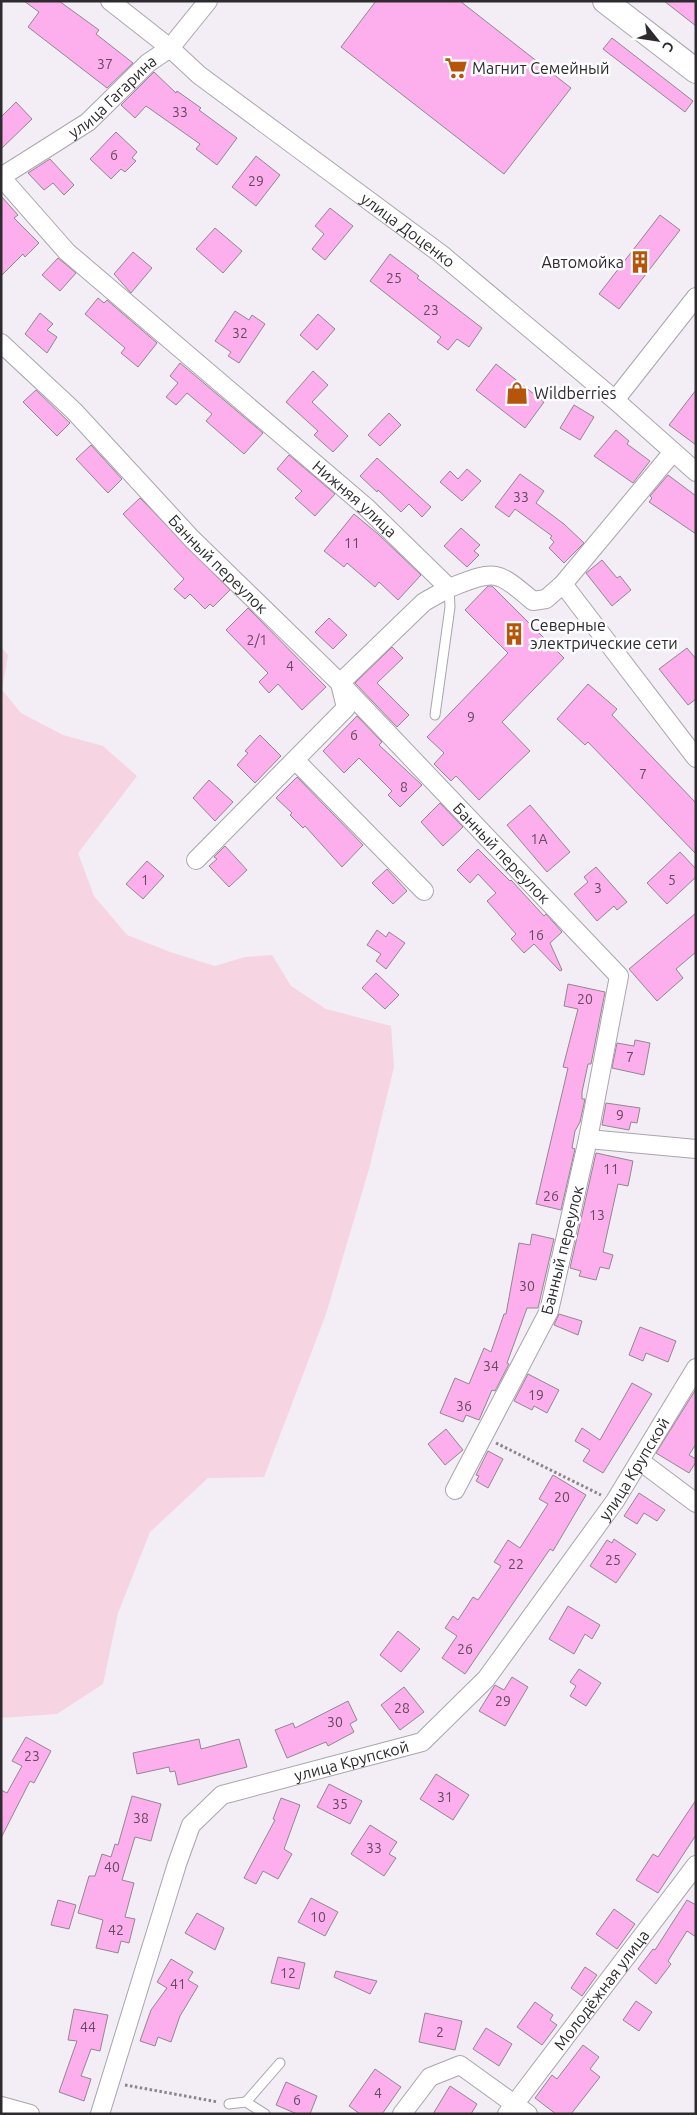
<svg xmlns="http://www.w3.org/2000/svg" width="697" height="2115" font-family="Ubuntu,sans-serif">
  <style>
    .green { fill: #f6d4e1 }
    .building { fill: #fdaeed; stroke: #90888e }
    .lines { fill: none; stroke-linecap: round; stroke-linejoin: round }
    .service-casing { stroke: #aaa5ad; stroke-width: 11 }
    .minor-casing { stroke: #aaa5ad; stroke-width: 20 }
    .secondary-casing { stroke: #aaa5ad; stroke-width: 26 }
    .path { stroke: #89858b; stroke-width: 3; stroke-dasharray: 2.5 2.5; stroke-linecap: butt }
    .service { stroke: #fff; stroke-width: 9 }
    .minor { stroke: #fff; stroke-width: 18 }
    .secondary { stroke: #fff; stroke-width: 24 }
    .labels { text-anchor: middle; stroke-width: 5; stroke-linejoin: round; paint-order: stroke }
    .number-label { font-size: 14px; fill: #614c5e }
    .poi-label { font-size: 16px; fill: #2d2b2e; stroke: #fdfcfe; text-anchor: start }
    .street-label { font-size: 16px; fill: #2d2b2e; stroke: #fdfcfe }
  </style>
  <rect width="100%" height="100%" fill="#f3edf6"/>
  <!-- green -->
  <path class="green" d="M1,647L8,655L2,690L21,713L63,735L103,746L137,776L78,853L94,896L127,935L170,952L215,966L245,957L272,955L291,986L326,1009L391,1026L394,1067L369,1169L326,1314L264,1477L208,1478L150,1532L118,1613L103,1684L57,1714L1,1718Z"/>
  <!-- building -->
  <g class="building">
    <path d="M24,1H59L99,30L96,34L133,63L107,88L28,27L39,12Z"/>
    <path d="M376,1H460L571,88L504,174L341,47Z"/>
    <path d="M664,1H696V26Z"/>
    <path d="M612,38L693,101L685,112L603,49Z"/>
    <path d="M154,72L176,93L177,91L201,108L199,110L237,138L217,165L196,149L200,144L146,106L135,118L121,105Z"/>
    <path d="M16,102L32,119L1,149V117Z"/>
    <path d="M116,132L137,152L132,158L136,161L125,172L121,169L111,179L90,159Z"/>
    <path d="M256,156L280,175L256,206L232,187Z"/>
    <path d="M50,159L74,185L64,195L53,183L44,190L28,173Z"/>
    <path d="M1,196L18,215L14,218L39,243L25,257L23,254L1,276Z"/>
    <path d="M330,208L353,226L325,260L312,249L324,234L315,226Z"/>
    <path d="M660,215L680,230L619,309L599,294Z"/>
    <path d="M215,228L242,251L223,273L196,249Z"/>
    <path d="M133,252L152,268L131,293L114,274Z"/>
    <path d="M390,254L419,276L417,278L482,328L469,347L457,339L448,350L437,342L441,337L370,281Z"/>
    <path d="M58,258L76,273L60,291L42,275Z"/>
    <path d="M98,298L104,303L107,300L157,343L138,367L121,353L125,348L85,314Z"/>
    <path d="M235,311L249,320L252,315L265,324L239,363L228,356L231,352L215,341Z"/>
    <path d="M40,313L53,324L47,330L57,337L47,353L25,334Z"/>
    <path d="M318,314L335,329L317,350L300,335Z"/>
    <path d="M180,363L263,433L244,454L206,421L212,414L187,393L176,405L166,397L178,383L170,376Z"/>
    <path d="M496,364L544,402L525,428L476,390Z"/>
    <path d="M313,371L328,385L312,402L348,436L333,452L314,435L318,431L286,402Z"/>
    <path d="M36,390L70,423L57,436L23,402Z"/>
    <path d="M696,390V445L669,425Z"/>
    <path d="M574,405L594,417L580,440L560,428Z"/>
    <path d="M389,413L401,425L380,446L368,435Z"/>
    <path d="M616,430L629,441L627,444L650,461L633,483L594,456Z"/>
    <path d="M91,445L122,479L108,493L76,459Z"/>
    <path d="M289,455L335,494L315,516L295,498L302,491L277,469Z"/>
    <path d="M377,458L431,507L422,517L409,504L401,512L378,490L377,492L360,476Z"/>
    <path d="M467,469L481,481L462,501L440,482L450,471L458,479Z"/>
    <path d="M520,474L544,491L536,503L564,524L584,543L564,563L549,548L554,542L550,538L552,536L515,509L509,517L495,507Z"/>
    <path d="M668,475L696,496V534L649,502L652,498L650,496Z"/>
    <path d="M140,498L230,590L213,607L210,604L205,609L190,594L185,599L174,589L184,579L123,514Z"/>
    <path d="M354,514L378,534L421,575L398,600L379,582L375,587L347,563L344,567L324,551Z"/>
    <path d="M461,528L480,545L474,551L479,555L467,567L444,546Z"/>
    <path d="M602,560L617,578L620,576L631,590L612,606L586,573Z"/>
    <path d="M488,586H492L564,658L502,722L530,751L479,800L456,776L451,781L434,764L444,753L427,737L508,653L465,610Z"/>
    <path d="M248,608L326,687L302,710L278,684L269,693L259,682L268,673L226,630Z"/>
    <path d="M329,618L347,635L333,649L315,632Z"/>
    <path d="M392,647L403,658L377,683L409,715L397,727L355,683Z"/>
    <path d="M687,648L696,659V699L688,705L659,669Z"/>
    <path d="M588,684L617,709L612,715L696,803V854L588,742L585,745L557,719Z"/>
    <path d="M357,716L382,742L379,745L422,785L400,807L388,795L392,791L359,758L344,773L323,751Z"/>
    <path d="M260,735L281,756L255,783L237,765L248,753L245,751Z"/>
    <path d="M297,777L363,845L342,867L305,826L303,828L290,815L292,813L276,798Z"/>
    <path d="M209,780L233,802L215,821L193,798Z"/>
    <path d="M440,803L463,827L443,846L421,822Z"/>
    <path d="M530,805L570,852L547,872L507,825Z"/>
    <path d="M225,846L247,870L229,887L209,866L217,859L214,857Z"/>
    <path d="M478,849L510,881L511,880L544,916L546,914L562,932L550,943L562,970L560,971L534,944L524,953L511,939L516,934L487,901L496,893L478,874L470,883L457,870Z"/>
    <path d="M680,852L696,869V877L667,904L647,883Z"/>
    <path d="M147,861L164,876L143,899L126,884Z"/>
    <path d="M596,867L627,902L617,910L614,906L597,921L574,894L588,882L584,877Z"/>
    <path d="M387,869L407,891L393,904L372,883Z"/>
    <path d="M696,913V952L676,969L683,978L657,1001L629,969Z"/>
    <path d="M377,930L386,937L389,932L405,943L386,969L376,961L381,954L367,945Z"/>
    <path d="M376,973L399,995L385,1009L362,988Z"/>
    <path d="M568,984L605,992L591,1064H588L582,1092V1099H585L580,1122L575,1131L572,1148L575,1149L561,1210L536,1204L568,1068L563,1067L578,1009L564,1006Z"/>
    <path d="M635,1040L650,1043L644,1075L612,1068L617,1043L634,1046Z"/>
    <path d="M606,1103L640,1108L637,1123L631,1122L629,1130L602,1125Z"/>
    <path d="M596,1153L633,1161L628,1186L618,1184L603,1252L613,1255L609,1269L600,1267L596,1280L579,1276L581,1271L570,1268Z"/>
    <path d="M532,1234L554,1239L538,1308H527L507,1363L509,1364L495,1391L492,1390L479,1420L466,1415L463,1422L440,1413L455,1378L469,1384L484,1348L491,1352L504,1314H506L519,1243L530,1245Z"/>
    <path d="M559,1314L582,1321L578,1335L554,1325Z"/>
    <path d="M640,1327L676,1341L668,1362L646,1353L643,1361L629,1355Z"/>
    <path d="M528,1374L559,1390L547,1413L534,1406L532,1410L514,1401Z"/>
    <path d="M632,1383L652,1394L603,1473L583,1461L590,1450L575,1441L582,1428L600,1440Z"/>
    <path d="M696,1389V1444L689,1455L696,1459V1462L689,1473L656,1453Z"/>
    <path d="M446,1429L463,1450L445,1465L428,1444Z"/>
    <path d="M488,1451L503,1459L488,1488L476,1481L479,1476L476,1475Z"/>
    <path d="M553,1475L586,1495L553,1551L550,1549L465,1674L442,1658L457,1636L445,1628L453,1616L458,1620L473,1597L478,1600L501,1566L494,1562L508,1540L520,1548L548,1504L539,1499Z"/>
    <path d="M639,1493L665,1510L657,1521L644,1513L637,1524L624,1516Z"/>
    <path d="M614,1539L636,1554L616,1583L590,1566L607,1540L612,1543Z"/>
    <path d="M568,1606L600,1625L592,1639L585,1634L574,1654L549,1639Z"/>
    <path d="M398,1631L420,1649L401,1672L380,1655Z"/>
    <path d="M579,1669L601,1683L586,1706L570,1696L576,1686L570,1682Z"/>
    <path d="M512,1677L528,1687L505,1726L479,1711L495,1685L504,1690Z"/>
    <path d="M404,1687L424,1712L400,1730L381,1705Z"/>
    <path d="M348,1701L357,1720L350,1724L354,1732L328,1746L326,1742L287,1758L275,1730L293,1723L295,1728Z"/>
    <path d="M26,1737L51,1751L34,1783L30,1781L1,1838V1790L7,1793L22,1766L12,1761Z"/>
    <path d="M199,1739L201,1749L239,1739L247,1767L178,1785L175,1771L170,1772L169,1767L137,1774L133,1753Z"/>
    <path d="M436,1774L469,1795L453,1820L420,1799Z"/>
    <path d="M329,1784L362,1801L350,1824L317,1807Z"/>
    <path d="M132,1796L161,1804L151,1841L135,1837L122,1880L134,1883L125,1917L135,1919L129,1943L121,1941L118,1953L96,1948L103,1920L78,1913L89,1876H95L102,1854L111,1857L115,1844L118,1845Z"/>
    <path d="M281,1798L300,1805L284,1849L292,1854L278,1879L263,1871L256,1884L244,1878L275,1820L273,1819Z"/>
    <path d="M696,1800V1835L658,1893L636,1880L653,1854L658,1857Z"/>
    <path d="M370,1825L397,1842L389,1854L396,1858L384,1876L351,1854Z"/>
    <path d="M311,1898L338,1912L325,1936L298,1922Z"/>
    <path d="M58,1900L76,1905L69,1929L51,1925Z"/>
    <path d="M687,1900L696,1905V1937L687,1931L668,1961L671,1964L656,1984L638,1969L653,1949L655,1950Z"/>
    <path d="M614,1909L635,1924L617,1949L596,1934Z"/>
    <path d="M197,1913L224,1928L215,1950L185,1933Z"/>
    <path d="M278,1957L305,1963L299,1989L271,1983Z"/>
    <path d="M171,1959L193,1972L188,1980L198,1986L180,2016L171,2042L158,2037L155,2046L140,2041L151,2010L167,1988L157,1982Z"/>
    <path d="M585,1967L597,1975L582,1996L571,1988Z"/>
    <path d="M336,1971L377,1981L370,1994L334,1977Z"/>
    <path d="M636,2001L652,2012L639,2031L623,2020Z"/>
    <path d="M535,2002L553,2015L550,2020L557,2025L542,2045L517,2027Z"/>
    <path d="M74,2009L108,2015L100,2051L91,2049L81,2076L91,2079L84,2101L59,2092L77,2041L68,2040Z"/>
    <path d="M425,2013L462,2021L455,2050L419,2042Z"/>
    <path d="M486,2028L512,2044L499,2066L473,2049Z"/>
    <path d="M583,2045L599,2057L590,2069L600,2077L571,2114H556L535,2098L552,2075L557,2079Z"/>
    <path d="M375,2069L401,2087L382,2114H360L349,2106Z"/>
    <path d="M286,2082L317,2096L310,2114H297L276,2105Z"/>
    <path d="M450,2086L477,2104L471,2114H433Z"/>
  </g>
  <g class="lines">
    <defs>
      <g id="service">
        <path d="M435,715L450,607L449,588"/>
        <path d="M246,2102L280,2063"/>
        <path d="M229,2104L246,2102L265,2114"/>
      </g>
      <g id="minor">
        <path id="s1" d="M110,1L170,48L199,75L441,254L615,400L696,472"/>
        <path id="s2" d="M1,177L67,252L366,507L449,588C496,570 495,569 533,601L546,599L563,584L696,758"/>
        <path id="s3" d="M1,177L88,122L148,63L170,48L208,1"/>
        <path id="s4" d="M1,343L74,411L192,539L340,683L619,976L588,1139L549,1311L455,1490"/>
        <path d="M615,400L696,297"/>
        <path d="M563,584L673,452"/>
        <path d="M296,761L424,891"/>
        <path d="M196,860L346,708L340,683L424,602L449,588"/>
        <path d="M588,1139L696,1149"/>
        <path d="M640,1461L696,1503"/>
        <path d="M1,2106L30,2114"/>
        <path id="s5" d="M100,2114L177,1864L191,1825L222,1795L422,1742L486,1679L615,1501L696,1368"/>
        <path d="M402,2114L430,2077L460,2065L528,2114"/>
        <path id="s6" d="M507,2114L696,1865"/>
      </g>
      <path id="secondary" d="M605,1L696,71"/>
    </defs>
    <!-- service casing -->
    <use href="#service" class="service-casing"/>
    <!-- minor casing -->
    <use href="#minor" class="minor-casing"/>
    <!-- secondary casing -->
    <use href="#secondary" class="secondary-casing"/>
    <!-- path -->
    <g class="path">
      <path d="M496,1443L601,1495"/>
      <path d="M125,2085L218,2102"/>
    </g>
    <!-- service -->
    <use href="#service" class="service"/>
    <!-- minor -->
    <use href="#minor" class="minor"/>
    <!-- secondary -->
    <use href="#secondary" class="secondary"/>
  </g>
  <!-- icons -->
  <defs>
    <symbol id="supermarket-bare" viewBox="-9 -9 18 18"><path d="M-6-5.5h2.5l.6 2H6L4.5 2H-2.5L-4.4-4H-6ZM-1.5 3.2a1.3 1.3 0 1 0 .1 0ZM3 3.2a1.3 1.3 0 1 0 .1 0Z" fill="#b4550a" stroke="#fdfcfe" stroke-width="2.5" paint-order="stroke"/></symbol>
    <symbol id="building-bare" viewBox="-9 -9 18 18"><path d="M-4-6H4V6H1V3H-1V6H-4ZM-2.5-4.3h1.7v1.8h-1.7ZM.8-4.3h1.7v1.8H.8ZM-2.5-1h1.7V.8h-1.7ZM.8-1h1.7V.8H.8Z" fill="#b4550a" stroke="#fdfcfe" stroke-width="2.5" paint-order="stroke"/></symbol>
    <symbol id="shop-bare" viewBox="-9 -9 18 18"><path d="M-5-2.5h2.3a2.7 3.5 0 0 1 5.4 0H5L5.5 6h-11ZM-1.5-2.5h3a1.5 2.3 0 0 0-3 0Z" fill="#b4550a" stroke="#fdfcfe" stroke-width="2.5" paint-order="stroke"/></symbol>
  </defs>
  <g fill-rule="evenodd">
    <use href="#supermarket-bare" x="440" y="52" width="32" height="32"/>
    <use href="#building-bare" x="624" y="246" width="32" height="32"/>
    <use href="#shop-bare" x="501" y="377" width="32" height="32"/>
    <use href="#building-bare" x="498" y="618" width="32" height="32"/>
  </g>
  <g class="labels">
    <!-- number labels -->
    <g class="number-label">
      <text x="105" y="69">37</text>
      <text x="180" y="117">33</text>
      <text x="114" y="160">6</text>
      <text x="256" y="186">29</text>
      <text x="394" y="283">25</text>
      <text x="431" y="315">23</text>
      <text x="240" y="338">32</text>
      <text x="521" y="502">33</text>
      <text x="352" y="548">11</text>
      <text x="257" y="645">2/1</text>
      <text x="290" y="671">4</text>
      <text x="471" y="722">9</text>
      <text x="354" y="740">6</text>
      <text x="643" y="779">7</text>
      <text x="404" y="792">8</text>
      <text x="539" y="844">1А</text>
      <text x="145" y="885">1</text>
      <text x="672" y="885">5</text>
      <text x="598" y="893">3</text>
      <text x="536" y="940">16</text>
      <text x="585" y="1004">20</text>
      <text x="630" y="1062">7</text>
      <text x="620" y="1120">9</text>
      <text x="611" y="1174">11</text>
      <text x="551" y="1201">26</text>
      <text x="597" y="1220">13</text>
      <text x="527" y="1291">30</text>
      <text x="491" y="1371">34</text>
      <text x="536" y="1400">19</text>
      <text x="464" y="1411">36</text>
      <text x="562" y="1502">20</text>
      <text x="613" y="1565">25</text>
      <text x="516" y="1569">22</text>
      <text x="465" y="1654">26</text>
      <text x="503" y="1706">29</text>
      <text x="402" y="1713">28</text>
      <text x="335" y="1727">30</text>
      <text x="32" y="1761">23</text>
      <text x="445" y="1802">31</text>
      <text x="340" y="1809">35</text>
      <text x="141" y="1823">38</text>
      <text x="374" y="1853">33</text>
      <text x="112" y="1872">40</text>
      <text x="318" y="1922">10</text>
      <text x="116" y="1935">42</text>
      <text x="288" y="1978">12</text>
      <text x="178" y="1989">41</text>
      <text x="88" y="2032">44</text>
      <text x="440" y="2037">2</text>
      <text x="378" y="2098">4</text>
      <text x="297" y="2105">6</text>
    </g>
    <!-- poi labels -->
    <g class="poi-label">
      <text x="472" y="74">Магнит Семейный</text>
      <text x="624" y="268" text-anchor="end">Автомойка</text>
      <text x="534" y="399">Wildberries</text>
      <text x="530" y="631">Северные<tspan x="530" dy="18">электрические сети</tspan></text>
    </g>
    <!-- street labels -->
    <g class="street-label">
      <text dy="6" stroke="none"><textPath href="#s3" startOffset="138">улица Гагарина</textPath></text>
      <text dy="6" stroke="none"><textPath href="#s1" startOffset="376">улица Доценко</textPath></text>
      <text dy="6" stroke="none"><textPath href="#s2" startOffset="479">Нижняя улица</textPath></text>
      <text dy="6" stroke="none"><textPath href="#s4" startOffset="310">Банный переулок</textPath></text>
      <text dy="6" stroke="none"><textPath href="#s4" startOffset="715">Банный переулок</textPath></text>
      <text transform="translate(562 1250) rotate(-76)" y="6">Банный переулок</text>
      <text dy="6" stroke="none"><textPath href="#s5" startOffset="900">улица Крупской</textPath></text>
      <text dy="6" stroke="none"><textPath href="#s5" startOffset="480">улица Крупской</textPath></text>
      <text dy="6" stroke="none"><textPath href="#s6" startOffset="156">Молодёжная улица</textPath></text>
    </g>
  </g>
  <!-- border -->
  <rect width="697" height="2115" fill="none" stroke="#2d2b2e" stroke-width="5"/>
  <!-- north arrow -->
  <g transform="translate(657 40) rotate(120)" stroke="#fdfcfe" stroke-width="4" paint-order="stroke">
  <path d="M0-4L9 19L0 12L-9 19Z" fill="#2d2b2e"/>
  <text y="-8" font-size="14" font-weight="bold" text-anchor="middle" fill="#2d2b2e">С</text>
  </g>
</svg>
